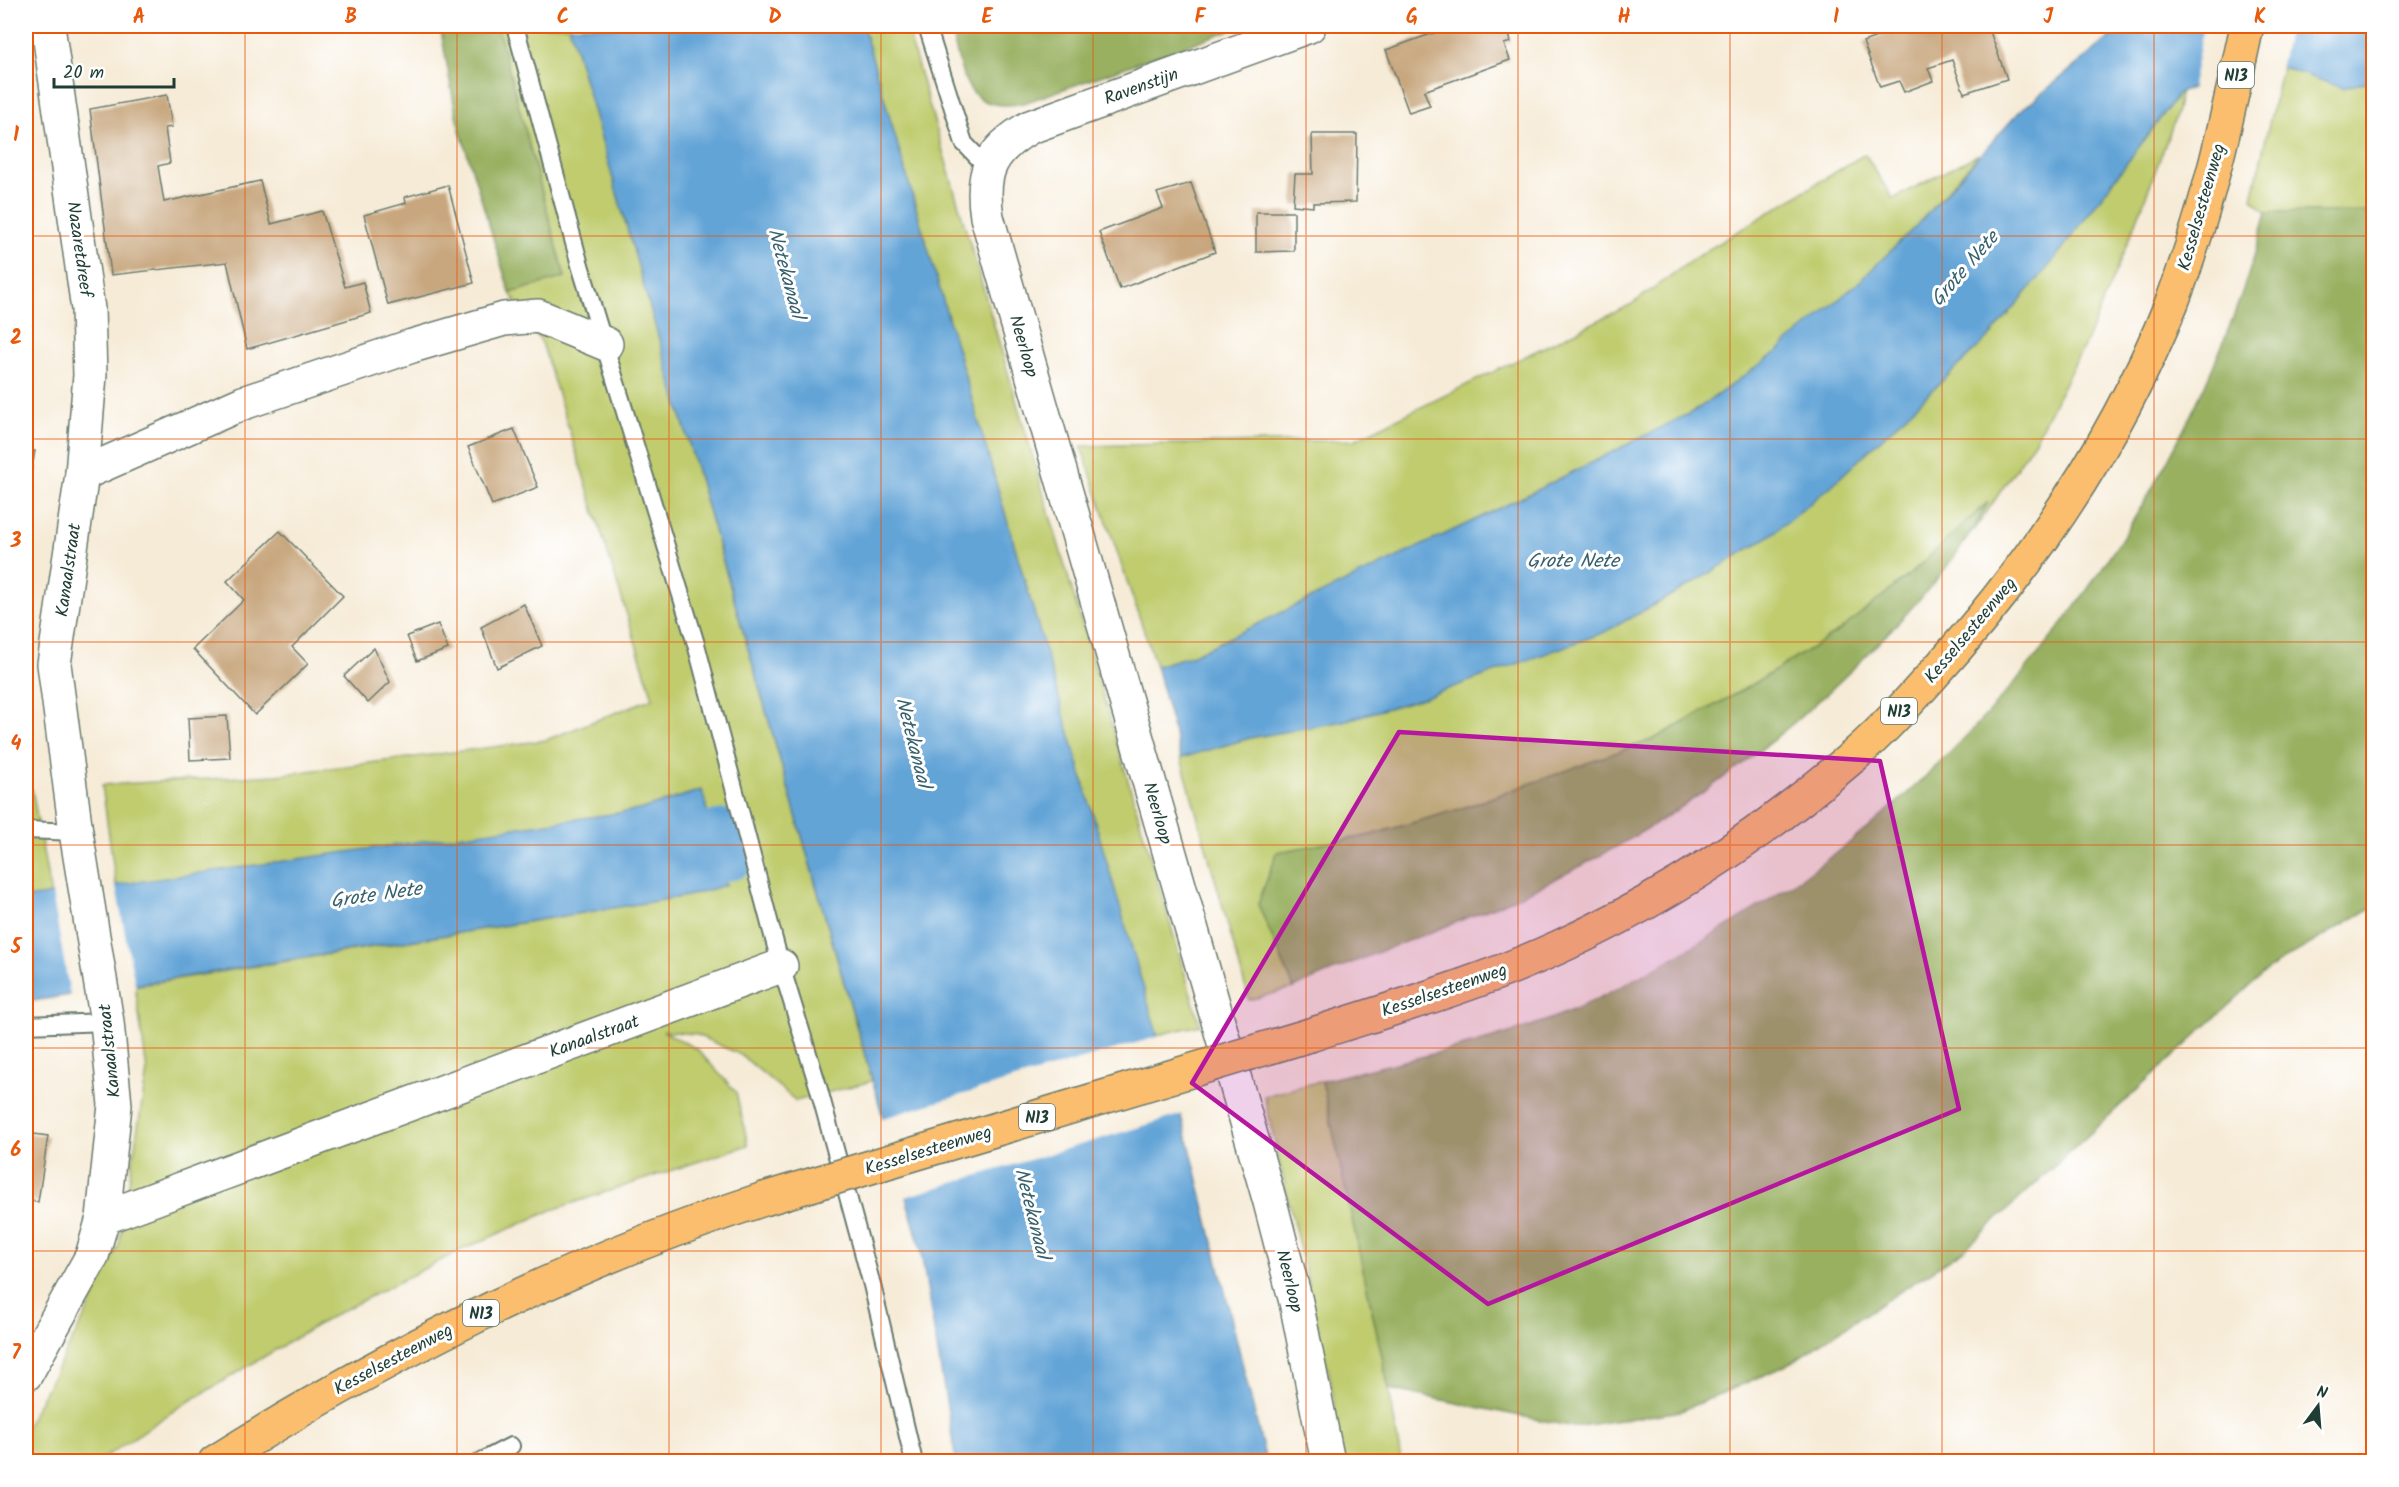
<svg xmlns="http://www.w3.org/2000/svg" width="2399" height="1487" font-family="Kalam,sans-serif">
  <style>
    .green { fill: #c0cc6e; stroke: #708451; stroke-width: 1.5 }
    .forest { fill: #98b061; stroke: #5c764a; stroke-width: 1.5 }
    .water { fill: #64a4d7; stroke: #427086; stroke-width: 1.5 }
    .pier { fill: #f6ebd7 }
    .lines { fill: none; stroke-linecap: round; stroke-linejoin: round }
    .river { stroke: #64a4d7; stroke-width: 72 }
    .building { fill: #c8a77f }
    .lane-casing { stroke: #6a7a6d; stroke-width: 20 }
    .street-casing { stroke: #6a7a6d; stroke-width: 36 }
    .primary-casing { stroke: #6a7a6d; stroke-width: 36 }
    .lane { stroke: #fff; stroke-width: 16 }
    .street { stroke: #fff; stroke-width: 33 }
    .primary { stroke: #fbbe6e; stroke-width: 33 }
    .primary-bridge-casing { stroke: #6a7a6d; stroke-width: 36; stroke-linecap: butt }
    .primary-bridge { stroke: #fbbe6e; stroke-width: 33 }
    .marked { fill: #b5179e; fill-opacity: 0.2; stroke: #b5179e; stroke-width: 4.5; stroke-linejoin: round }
    .grid { fill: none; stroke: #e8590c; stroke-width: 1.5; stroke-opacity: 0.55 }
    .labels { text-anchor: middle; stroke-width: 6; stroke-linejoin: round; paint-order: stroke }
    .shield { fill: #fff; stroke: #627771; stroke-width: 1.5 }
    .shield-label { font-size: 16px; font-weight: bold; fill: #1f3d34 }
    .street-label { font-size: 18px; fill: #1f3d34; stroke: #fff }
    .water-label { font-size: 20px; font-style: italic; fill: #37616d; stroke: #fff }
    .neatline { fill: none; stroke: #e8590c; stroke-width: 2 }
    .grid-label { font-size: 20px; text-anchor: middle; font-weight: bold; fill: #e8590c }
  </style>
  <rect width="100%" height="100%" fill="#fff"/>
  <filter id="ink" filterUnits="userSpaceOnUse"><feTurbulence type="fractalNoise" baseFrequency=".0167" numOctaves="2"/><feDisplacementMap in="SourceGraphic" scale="12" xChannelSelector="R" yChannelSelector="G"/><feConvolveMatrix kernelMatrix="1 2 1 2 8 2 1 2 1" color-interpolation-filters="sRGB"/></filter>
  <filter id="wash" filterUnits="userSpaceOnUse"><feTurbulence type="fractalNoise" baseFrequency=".008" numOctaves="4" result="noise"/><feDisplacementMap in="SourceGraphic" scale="24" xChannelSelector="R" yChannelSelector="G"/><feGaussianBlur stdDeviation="1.35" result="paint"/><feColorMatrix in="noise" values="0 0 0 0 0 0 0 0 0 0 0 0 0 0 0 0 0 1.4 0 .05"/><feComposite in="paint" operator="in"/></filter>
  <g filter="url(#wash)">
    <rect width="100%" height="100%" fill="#f6ebd7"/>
    <!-- green -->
    <g class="green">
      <path d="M497,26H569L872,1081L796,1101L741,1055L695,1034L663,1031L697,1049L736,1092L748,1145L552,1210L459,1251L334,1315L178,1408L99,1461L26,1462V1427L85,1316L119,1245L147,1071L135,986L687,896L726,885L701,790L639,810L116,886L102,785L277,775L546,740L653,698L542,343L510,293L565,277Z"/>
      <path d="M863,26H906L1200,1025L1157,1035Z"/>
      <path d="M2282,67L2343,88L2373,80V212H2267L2252,199Z"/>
      <path d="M2181,91L2175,118L2137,220L2088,338L2035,440L1974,531L1987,504L1909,575L1839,631L1755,683L1654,739L1460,809L1371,835L1258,904L1294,988L1249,1000L1181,758L1250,738L1343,721L1423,698L1605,632L1695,582L1771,535L1831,486L1991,335L2053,261Z"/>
      <path d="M1865,154L1893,199L1979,154L1917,225L1858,283L1773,355L1696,410L1527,495L1193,655L1156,666L1081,446L1354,440L1632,304L1696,257Z"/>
      <path d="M26,789H32L51,896L26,898Z"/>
      <path d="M1322,1081L1389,1389L1401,1461H1343L1331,1382L1264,1096Z"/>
    </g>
    <!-- forest -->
    <g class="forest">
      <path d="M440,26H497L565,277L510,293L457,120Z"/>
      <path d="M950,26H1242L1024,103C962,115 963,73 950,26Z"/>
      <path d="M2267,212H2373V907L2269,968L1964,1250L1787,1365L1681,1411L1574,1427L1389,1389L1322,1081C1406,1059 1498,1043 1577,1008C1614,992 1650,971 1685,951C1752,913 1817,871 1876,821C2061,663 2204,447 2267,212Z"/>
      <path d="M1988,502C1964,551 1928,591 1890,631C1784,744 1658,834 1517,897C1444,930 1367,953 1294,988L1258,904L1277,852L1371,835L1460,809L1654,739L1755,683L1839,631L1909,575Z"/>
    </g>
    <!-- water -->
    <g class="water">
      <path d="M569,26H863L1190,1147L1266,1461H956L920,1246Z"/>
      <path d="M2124,26H2373V80L2343,88L2276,65L2181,91L2053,261L1991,335L1831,486L1771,535L1695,582L1605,632L1423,698L1343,721L1250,738L1181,758L1156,666L1193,655L1527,495L1696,410L1773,355L1858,283L1917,225L2019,112Z"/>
      <path d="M702,790L726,885L687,896L26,1002V898L639,810Z"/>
    </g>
    <!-- pier -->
    <g class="pier">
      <path d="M2204,26H2289L2280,69L2191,91Z"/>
      <path d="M115,883L136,989L71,1000L52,893Z"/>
      <path d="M1160,1036L1183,1114L902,1198L880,1119Z"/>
    </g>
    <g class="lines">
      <!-- river -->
      <path class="river" d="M618,861L726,845"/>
    </g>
    <g id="blocks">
      <!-- building -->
      <g class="building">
        <path d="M1453,26H1507L1511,42L1504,44L1510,60L1424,91L1430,106L1409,113L1386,50Z"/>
        <path d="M1900,26H1988L2007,79L1964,93L1952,60L1928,68L1933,81L1904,92L1899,81L1880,87L1863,42L1901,28Z"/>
        <path d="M167,95L172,127L165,128L170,163L158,166L164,202L260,181L271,224L322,211L345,287L363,282L371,313L247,349L227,262L111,275L90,109Z"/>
        <path d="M1312,134H1357L1356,202L1313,203V207L1293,205L1295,174H1313Z"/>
        <path d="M1191,183L1215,252L1120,289L1099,232L1163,208L1157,193Z"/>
        <path d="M448,185L474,283L388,305L364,215L406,203L405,197Z"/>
        <path d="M1256,212H1294V251L1256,252Z"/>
        <path d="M514,429L538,487L492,505L468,447Z"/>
        <path d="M26,450L35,451L27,497H26Z"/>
        <path d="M280,531L343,596L292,647L308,664L255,715L193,649L244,600L227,581Z"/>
        <path d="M524,604L542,646L497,668L481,627Z"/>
        <path d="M438,624L448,649L417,661L407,636Z"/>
        <path d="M374,648L390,682L368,703L344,676Z"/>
        <path d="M227,716L230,758L190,760L188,718Z"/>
        <path d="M26,1133L48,1136L38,1202L26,1200Z"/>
      </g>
    </g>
  </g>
  <g filter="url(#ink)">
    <use href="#blocks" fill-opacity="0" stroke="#6a7a6d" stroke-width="1.5"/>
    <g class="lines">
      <defs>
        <g id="lane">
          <path d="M515,26L580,265L696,644L781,966L818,1086L872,1285L914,1462"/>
          <path d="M927,26L964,143L988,168"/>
          <path d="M26,830L76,832"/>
          <path d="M26,1025L107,1022"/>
          <path d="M480,1462L511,1446"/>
        </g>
        <g id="street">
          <path d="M1309,26L1030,127C990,150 980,172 987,217L1270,1202L1296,1302L1328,1462"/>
          <path d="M82,474L243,403L412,346L504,319L538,316L606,344"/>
          <path d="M103,1218L781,966"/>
          <path d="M26,1374L92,1256L103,1218L115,1105L107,1022L76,832L54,664L82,474L90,375L88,309L48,26"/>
        </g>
        <g id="primary">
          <path d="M1310,1035C1394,1008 1479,984 1559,947C1662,900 1757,838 1843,765C1875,739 1904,707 1931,677C2031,567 2117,440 2172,302C2207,212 2227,119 2247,26"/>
          <path d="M215,1462C387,1354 570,1262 764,1199"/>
        </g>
      </defs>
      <!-- lane casing -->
      <use href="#lane" class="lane-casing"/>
      <!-- street casing -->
      <use href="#street" class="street-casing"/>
      <!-- primary casing -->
      <use href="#primary" class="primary-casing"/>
      <!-- lane -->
      <use href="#lane" class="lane"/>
      <!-- street -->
      <use href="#street" class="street"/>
      <!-- primary -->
      <use href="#primary" class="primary"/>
      <defs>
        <path id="primary-bridge" d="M764,1199L1310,1035"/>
      </defs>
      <!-- primary-bridge casing -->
      <use href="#primary-bridge" class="primary-bridge-casing"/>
      <!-- primary-bridge -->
      <use href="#primary-bridge" class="primary-bridge"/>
    </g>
  </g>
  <!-- marked area -->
  <path class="marked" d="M1399,732L1880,761L1959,1109L1488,1304L1192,1083Z"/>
  <!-- grid -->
  <path class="grid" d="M245,26V1462M457,26V1462M669,26V1462M881,26V1462M1093,26V1462M1306,26V1462M1518,26V1462M1730,26V1462M1942,26V1462M2154,26V1462M26,236H2374M26,439H2374M26,642H2374M26,845H2374M26,1048H2374M26,1251H2374"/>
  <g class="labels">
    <!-- shield labels -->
    <g class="shield">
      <rect x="2218" y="62" width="36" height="26" rx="4.5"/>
      <rect x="1881" y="698" width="36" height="26" rx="4.5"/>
      <rect x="1019" y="1104" width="36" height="26" rx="4.5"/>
      <rect x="463" y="1300" width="36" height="26" rx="4.5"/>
    </g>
    <g class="shield-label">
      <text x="2236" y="81">N13</text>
      <text x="1899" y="717">N13</text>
      <text x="1037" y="1123">N13</text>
      <text x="481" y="1319">N13</text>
    </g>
    <!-- street labels -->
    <g class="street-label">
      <text transform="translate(1141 86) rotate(-20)" y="6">Ravenstijn</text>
      <text transform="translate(2201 207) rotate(-74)" y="6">Kesselsesteenweg</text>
      <text transform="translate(80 249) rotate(82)" y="6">Nazaretdreef</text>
      <text transform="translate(1024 346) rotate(74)" y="6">Neerloop</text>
      <text transform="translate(68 570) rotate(-82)" y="6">Kanaalstraat</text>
      <text transform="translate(1970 630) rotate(-50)" y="6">Kesselsesteenweg</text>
      <text transform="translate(1158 813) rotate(74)" y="6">Neerloop</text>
      <text transform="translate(1444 990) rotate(-19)" y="6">Kesselsesteenweg</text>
      <text transform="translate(594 1036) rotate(-20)" y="6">Kanaalstraat</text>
      <text transform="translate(109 1051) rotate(-96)" y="6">Kanaalstraat</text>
      <text transform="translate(928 1150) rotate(-17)" y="6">Kesselsesteenweg</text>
      <text transform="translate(1290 1281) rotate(76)" y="6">Neerloop</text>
      <text transform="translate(393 1359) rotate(-28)" y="6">Kesselsesteenweg</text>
    </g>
    <!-- water labels -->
    <g class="water-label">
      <text transform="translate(1964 268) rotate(-49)" y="7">Grote Nete</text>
      <text transform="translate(787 273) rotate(75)" y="7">Netekanaal</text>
      <text x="1573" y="567">Grote Nete</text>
      <text transform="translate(914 742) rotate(76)" y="7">Netekanaal</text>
      <text transform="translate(376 894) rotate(-8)" y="7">Grote Nete</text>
      <text transform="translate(1033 1213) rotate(76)" y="7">Netekanaal</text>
    </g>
  </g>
  <!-- margin -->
  <rect width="2399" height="1487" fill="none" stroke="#fff" stroke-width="66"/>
  <!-- north arrow -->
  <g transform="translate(2318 1406) rotate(16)" stroke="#ffffff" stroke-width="4.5" paint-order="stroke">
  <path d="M0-4.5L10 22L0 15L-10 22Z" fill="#1f3d34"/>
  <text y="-9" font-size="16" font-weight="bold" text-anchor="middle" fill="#1f3d34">N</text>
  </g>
  <!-- scale -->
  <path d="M54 78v9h120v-9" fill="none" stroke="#1f3d34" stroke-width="3"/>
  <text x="63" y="78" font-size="18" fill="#1f3d34" stroke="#ffffff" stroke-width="4.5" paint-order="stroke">20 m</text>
  <rect x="33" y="33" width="2333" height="1421" class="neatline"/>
  <g class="grid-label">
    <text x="139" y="23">A</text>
    <text x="351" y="23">B</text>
    <text x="563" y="23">C</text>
    <text x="775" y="23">D</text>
    <text x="987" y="23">E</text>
    <text x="1200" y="23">F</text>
    <text x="1412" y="23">G</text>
    <text x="1624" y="23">H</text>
    <text x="1836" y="23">I</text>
    <text x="2048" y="23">J</text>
    <text x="2260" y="23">K</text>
    <text x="16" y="141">1</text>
    <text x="16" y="344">2</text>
    <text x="16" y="547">3</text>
    <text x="16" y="750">4</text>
    <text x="16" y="953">5</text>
    <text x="16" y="1156">6</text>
    <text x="16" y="1359">7</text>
  </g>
</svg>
